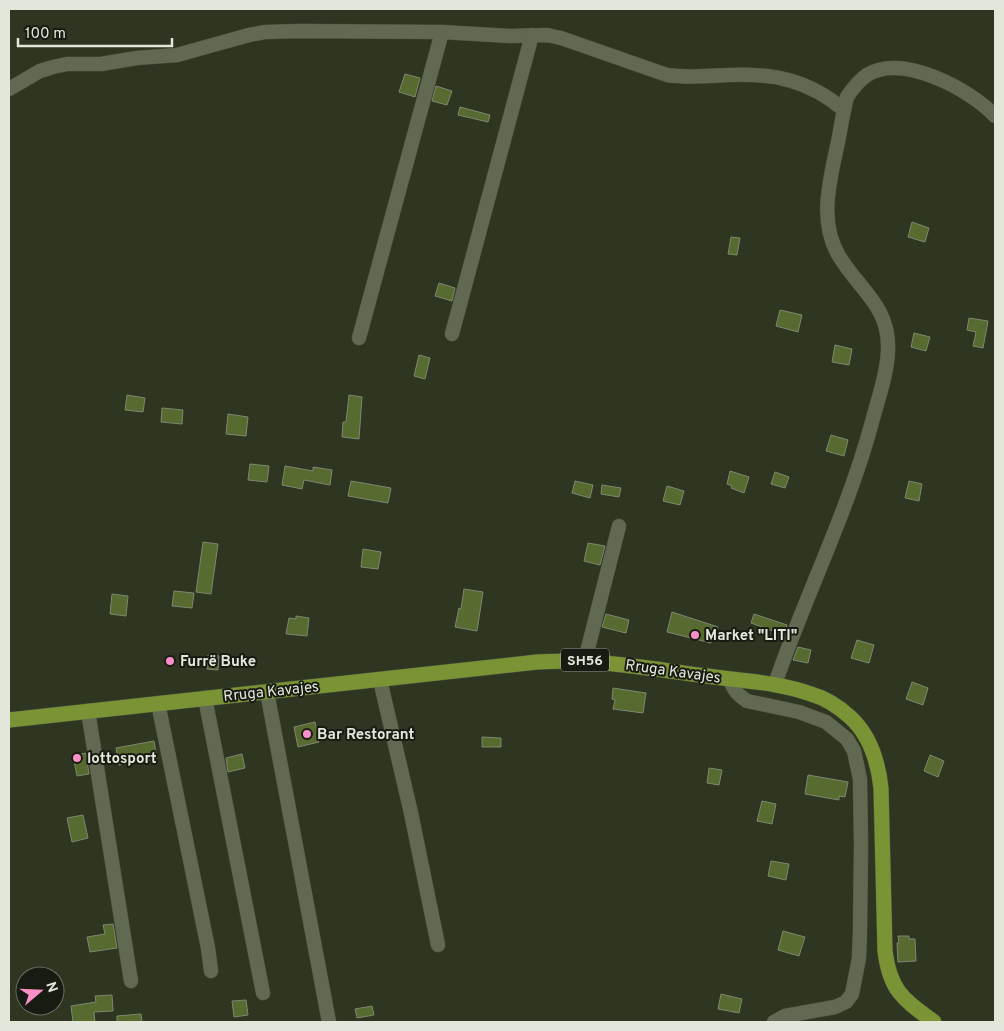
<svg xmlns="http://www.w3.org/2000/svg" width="1004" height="1031" font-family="Overpass,sans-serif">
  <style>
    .building { fill: #576a2f; stroke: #7f8770 }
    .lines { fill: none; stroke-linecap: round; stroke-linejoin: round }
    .minor-casing { stroke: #4b513f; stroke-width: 15 }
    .major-casing { stroke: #4b513f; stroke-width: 16 }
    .minor { stroke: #616953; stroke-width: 14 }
    .major { stroke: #7a9435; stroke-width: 15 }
    .poi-dot { fill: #fa8fc7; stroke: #181b12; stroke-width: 2 }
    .labels { text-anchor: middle; stroke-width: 4; stroke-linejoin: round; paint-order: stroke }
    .shield { fill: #181b12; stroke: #a5aa9e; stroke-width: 1 }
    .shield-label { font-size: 14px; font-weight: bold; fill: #e2e7da }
    .poi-label { font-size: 15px; font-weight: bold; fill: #e2e7da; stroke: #181b12; text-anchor: start }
    .street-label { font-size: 15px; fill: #e2e7da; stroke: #181b12 }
  </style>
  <rect width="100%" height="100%" fill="#2e3521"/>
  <!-- building -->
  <g class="building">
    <path d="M405,74L420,78L415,97L399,92Z"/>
    <path d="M436,86L452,91L447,105L432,101Z"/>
    <path d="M460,107L490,115L488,122L458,115Z"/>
    <path d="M912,222L929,228L925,242L908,237Z"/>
    <path d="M731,237L740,238L737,255L728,254Z"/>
    <path d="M439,283L455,288L452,301L435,296Z"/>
    <path d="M780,310L802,315L798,332L776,326Z"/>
    <path d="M969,318L988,321L983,348L973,346L976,332L967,330Z"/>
    <path d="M914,333L930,337L926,351L911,347Z"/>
    <path d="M835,345L852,349L849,365L832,362Z"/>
    <path d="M419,355L430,358L425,379L414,376Z"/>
    <path d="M127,395L145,398L143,412L125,410Z"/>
    <path d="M349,395L362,397L359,439L342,437L343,422H346Z"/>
    <path d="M162,408L183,410L182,424L161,422Z"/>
    <path d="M228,414L248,417L246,436L226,434Z"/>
    <path d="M831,435L848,440L844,456L826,451Z"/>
    <path d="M250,464L269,466L267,482L248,480Z"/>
    <path d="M285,466L313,471V467L332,470L330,485L304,480L302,489L282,485Z"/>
    <path d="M730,471L749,477L744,493L731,488L732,486L727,484Z"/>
    <path d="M775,472L789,477L785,488L771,484Z"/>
    <path d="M351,481L391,488L388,503L348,496Z"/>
    <path d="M575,481L593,485L590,498L572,493Z"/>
    <path d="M909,481L922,484L919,501L905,498Z"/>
    <path d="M602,485L621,488L619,497L601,494Z"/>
    <path d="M667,486L684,491L680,505L663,501Z"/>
    <path d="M203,542L218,544L211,594L196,592Z"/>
    <path d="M588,543L605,546L600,565L584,561Z"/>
    <path d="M363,549L381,552L378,569L361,567Z"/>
    <path d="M464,589L483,592L477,631L455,627L459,608L461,609Z"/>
    <path d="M174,591L194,593L192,608L172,606Z"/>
    <path d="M112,594L128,596L126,616L110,614Z"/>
    <path d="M672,612L718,627L714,641L712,640L711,643L667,632Z"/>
    <path d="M606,614L629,620L626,633L602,627Z"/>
    <path d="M754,614L787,625L784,635L751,623Z"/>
    <path d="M296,616L309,618L307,636L286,634L289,618L296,619Z"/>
    <path d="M857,640L874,645L869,663L851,658Z"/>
    <path d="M798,647L811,650L808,663L793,660Z"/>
    <path d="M208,655L219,656L218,670L207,669Z"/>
    <path d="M912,682L928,688L923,705L906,699Z"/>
    <path d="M613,688L646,693L643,713L613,709L615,700L612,699Z"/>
    <path d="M315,722L319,742L298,747L294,727Z"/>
    <path d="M482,737L501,738V747H482Z"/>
    <path d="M154,741L157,759L119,765L116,748Z"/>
    <path d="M86,753L89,774L77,776L73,756Z"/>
    <path d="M242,754L245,768L228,772L226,758Z"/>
    <path d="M930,755L944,761L938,777L924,771Z"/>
    <path d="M709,768L722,770L719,785L707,783Z"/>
    <path d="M808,775L848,782L845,797L839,796V800L805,794Z"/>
    <path d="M762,801L776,804L772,824L757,821Z"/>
    <path d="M83,815L88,838L72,842L67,818Z"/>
    <path d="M771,861L789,864L786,880L768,876Z"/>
    <path d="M113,924L117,948L90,952L87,937L105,934L103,925Z"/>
    <path d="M783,931L805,937L799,956L778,950Z"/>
    <path d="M898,936H909V939H915L916,961L898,962L897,943H899Z"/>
    <path d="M721,994L742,999L739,1013L718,1009Z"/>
    <path d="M112,995L113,1011L94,1012L95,1022H73L71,1006L96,1002L95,996Z"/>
    <path d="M246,1000L248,1015L234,1017L232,1001Z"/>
    <path d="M372,1006L374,1015L357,1018L355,1009Z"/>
    <path d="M141,1014L142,1022H117V1016Z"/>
  </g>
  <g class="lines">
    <defs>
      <g id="minor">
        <path d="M9,89L40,71L53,67L67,64H101L137,58L177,55L249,35L265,32L298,31L442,32L510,36L547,35L561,38L667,75C688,78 708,76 729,75C773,73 809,80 844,110"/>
        <path d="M452,334L532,35"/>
        <path d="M359,338L442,32"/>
        <path d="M585,660L619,526"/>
        <path d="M730,679C733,690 738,695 747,701L799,712L826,722L847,739L854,751L860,779L861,846L860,931L859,958L852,994L846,1002L835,1007L785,1016L774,1022"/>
        <path d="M380,680L411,813L438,945"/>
        <path d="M775,684C805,596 848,512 872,422C878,399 887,375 888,351C890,306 860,291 839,256C818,221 830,180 838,142C841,127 843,112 847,97C853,88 858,81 867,75C903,53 971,90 995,116"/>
        <path d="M267,692L329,1022"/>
        <path d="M205,698L263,993"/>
        <path d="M159,703L160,713L208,948L211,971"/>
        <path d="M88,711L131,981"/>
      </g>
      <path id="major" d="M9,720L537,662C594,658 650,669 707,676C741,681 778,682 811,694C825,698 839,707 850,717C870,735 878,761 881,788L885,951C890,991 903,999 934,1022"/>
    </defs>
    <!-- minor casing -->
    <use href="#minor" class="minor-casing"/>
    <!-- major casing -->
    <use href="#major" class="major-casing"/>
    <!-- minor -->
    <use href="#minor" class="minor"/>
    <!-- major -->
    <use href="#major" class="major"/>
  </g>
  <!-- markers -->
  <g class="poi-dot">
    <circle cx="695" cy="635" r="5"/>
    <circle cx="170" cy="661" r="5"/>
    <circle cx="307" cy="734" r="5"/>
    <circle cx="77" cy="758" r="5"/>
  </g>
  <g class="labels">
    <!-- shield labels -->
    <rect class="shield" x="561" y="648.5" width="48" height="23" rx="4"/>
    <g class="shield-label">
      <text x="585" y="665">SH56</text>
    </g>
    <!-- poi labels -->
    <g class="poi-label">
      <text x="705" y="640">Market "LITI"</text>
      <text x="180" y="666">Furrë Buke</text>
      <text x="317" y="739">Bar Restorant</text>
      <text x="87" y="763">lottosport</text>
    </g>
    <!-- street labels -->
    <g class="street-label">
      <text transform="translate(673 671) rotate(8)" y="5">Rruga Kavajes</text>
      <text transform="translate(271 691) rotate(-6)" y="5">Rruga Kavajes</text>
    </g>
  </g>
  <!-- border -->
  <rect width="1004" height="1031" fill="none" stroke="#e2e7da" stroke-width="20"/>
  <!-- north arrow -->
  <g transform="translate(40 991) rotate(71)"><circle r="24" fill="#181b12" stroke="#696d62"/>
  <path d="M0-4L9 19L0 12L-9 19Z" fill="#fa8fc7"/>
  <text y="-8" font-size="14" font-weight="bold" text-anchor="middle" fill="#e2e7da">N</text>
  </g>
  <!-- scale -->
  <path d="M18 38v8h154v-8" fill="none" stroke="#e2e7da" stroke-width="2.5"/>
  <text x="25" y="38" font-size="15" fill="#e2e7da" stroke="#181b12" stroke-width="4" paint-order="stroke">100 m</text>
</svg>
